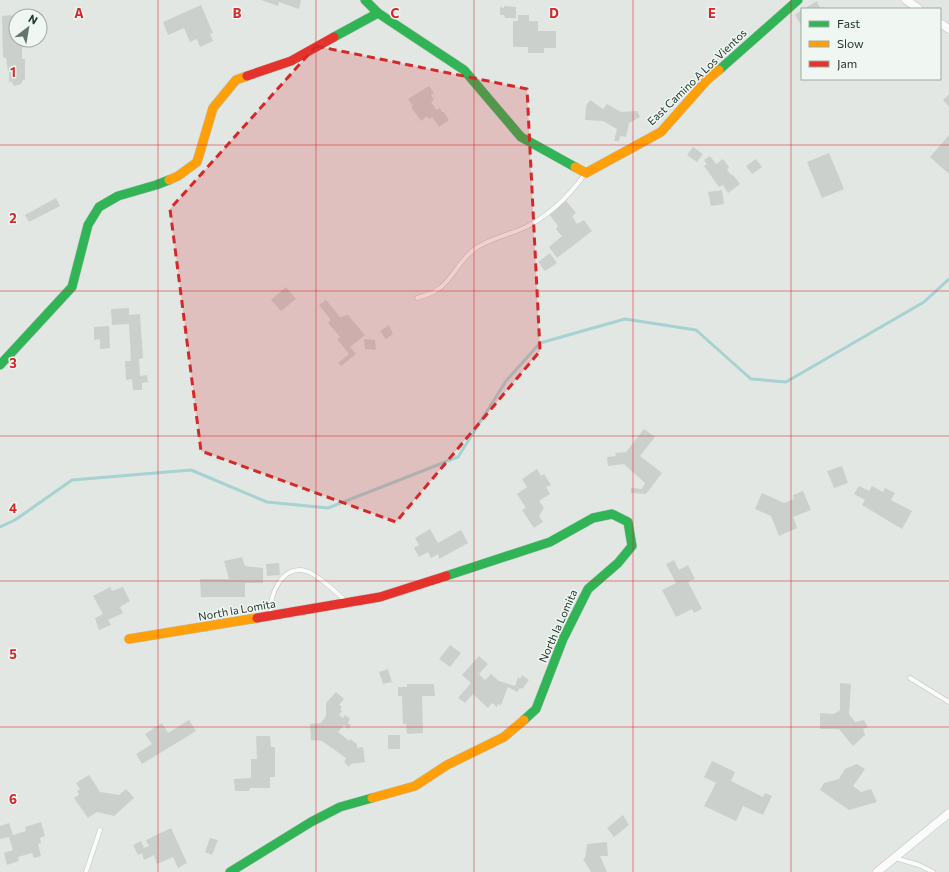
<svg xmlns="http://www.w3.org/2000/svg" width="949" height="872" font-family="Commissioner,sans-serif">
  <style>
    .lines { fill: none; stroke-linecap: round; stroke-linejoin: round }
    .stream { stroke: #a6d2d1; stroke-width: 3 }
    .building { fill: #cbd0cd }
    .lane-casing { stroke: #bfc4c1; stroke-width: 5 }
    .street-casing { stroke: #bfc4c1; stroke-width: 9 }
    .fast-casing { stroke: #bec5c1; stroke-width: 10 }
    .slow-casing { stroke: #bec5c1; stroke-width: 10 }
    .jam-casing { stroke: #bec5c1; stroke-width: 10 }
    .lane { stroke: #fbfbfb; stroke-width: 4 }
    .street { stroke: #fbfbfb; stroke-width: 8 }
    .fast { stroke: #30b455; stroke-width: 9 }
    .slow { stroke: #ff9f0a; stroke-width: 9 }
    .jam { stroke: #e5322d; stroke-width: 9 }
    .marked { fill: #d62828; fill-opacity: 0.2; stroke: #d62828; stroke-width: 3; stroke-dasharray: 8 5; stroke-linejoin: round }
    .grid { fill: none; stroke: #d62828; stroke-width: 1; stroke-opacity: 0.55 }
    .labels { text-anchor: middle; stroke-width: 3; stroke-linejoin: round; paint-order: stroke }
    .street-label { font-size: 11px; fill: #22382f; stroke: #f0f6f2 }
    .grid-label { font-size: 13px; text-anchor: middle; font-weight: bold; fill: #d62828; stroke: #f0f6f2; stroke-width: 3; stroke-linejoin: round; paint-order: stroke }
  </style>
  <rect width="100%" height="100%" fill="#e2e7e4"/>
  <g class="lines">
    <!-- stream -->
    <path class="stream" d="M0,527L15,520L72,480L191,470L267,502L328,508L458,457L506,381L540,343L625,319L696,330L751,379L786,382L924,302L949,279"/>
  </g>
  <!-- building -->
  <g class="building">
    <path d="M261,0H301L299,9L279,2L278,6Z"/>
    <path d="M817,1L820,8L824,7L825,9H804Z"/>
    <path d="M201,5L213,33L210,34L213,41L200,47L197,39L190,42L184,28L168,35L163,22Z"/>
    <path d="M504,6L516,7V18H505L504,15H500V7L504,8Z"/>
    <path d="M802,10V24L801,25L795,15Z"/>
    <path d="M12,15V31H16V40H22V59H25V80H23L21,84L14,86L11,81L9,83V70L8,71L6,58L3,57L2,16Z"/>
    <path d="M518,15H529V21H538V31H556V48H544V53H528V47H513V21H518Z"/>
    <path d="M429,86L434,93L431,95L434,100L431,102L436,110L440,108L442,112H444L449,120L439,127L432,117L429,119L427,116L421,121L411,107L413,106L408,99Z"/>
    <path d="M949,94V107L943,100Z"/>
    <path d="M590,100L603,109L607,104L621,112L637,111L640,117L629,123L626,137L620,136L619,141H614L617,129L603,121L585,120L586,106Z"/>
    <path d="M949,135V174L930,157Z"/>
    <path d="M693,147L703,154L697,162L687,155Z"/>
    <path d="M829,153L844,189L822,198L807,162Z"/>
    <path d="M710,156L716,164L723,159L729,167L727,170L731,175H733L740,184L728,193L723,185L719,187L704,166L707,164L704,160Z"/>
    <path d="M756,159L762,167L752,174L746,166Z"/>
    <path d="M722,190L724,204L711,206L708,192Z"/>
    <path d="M56,198L60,206L29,222L25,215Z"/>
    <path d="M566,201L576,213L572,216L577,224L584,220L592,231L557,258L549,247L562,236L556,229L558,226L549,214Z"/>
    <path d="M550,253L557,263L545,271L538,262Z"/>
    <path d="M286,287L296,299L281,311L271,300Z"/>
    <path d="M326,300L340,317L348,315L365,335L350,347L356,354L341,366L338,363L349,354L337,339L340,337L328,323L331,320L319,305Z"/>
    <path d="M129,308V315L140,314L143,358L139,359L140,376L147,375L148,382L142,383V390H133L132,379L126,380L125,361H131L129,324L112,325L111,309Z"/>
    <path d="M389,325L393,334L386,339L380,331Z"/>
    <path d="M109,326L110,348L100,349V339L94,340V327Z"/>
    <path d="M364,339L375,340L376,350L365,349Z"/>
    <path d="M644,429L655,437L640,456L662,473L646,494L631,493V488L642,489L645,483L624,464L608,466L607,457L616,456L615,453L626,452Z"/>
    <path d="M842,466L848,483L834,488L827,471Z"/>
    <path d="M537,469L541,476L544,474L551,485L546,487L550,494L539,501L544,508L539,516L543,522L534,528L522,510L526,508L517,494L527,487L522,479Z"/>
    <path d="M859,486L869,491L872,486L883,492L885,488L895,493L891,500L912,511L902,529L862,505L865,500L854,494Z"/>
    <path d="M803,491L811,510L793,517L797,528L779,536L771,516L755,509L762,493L784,503L794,499L793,495Z"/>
    <path d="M430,529L438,543L461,530L468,543L439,559L438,554L431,558L428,552L419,557L414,548L419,545L415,538Z"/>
    <path d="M242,557L245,566L263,568V583H245V597H201L200,579H229L224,561Z"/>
    <path d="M674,560L679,570L688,565L695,579L688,582L702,609L694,613L692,609L676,617L662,590L676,583L666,564Z"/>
    <path d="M279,563L280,575L267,576L266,564Z"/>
    <path d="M110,587L112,591L123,587L130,601L120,607L123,613L108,620L111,625L99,630L95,618L103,614L93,596Z"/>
    <path d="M450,645L461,653L450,667L439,659Z"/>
    <path d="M479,656L488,664L479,674L485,680L491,674L499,681L515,686L518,677L520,679L522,675L529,680L522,689L520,688L517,692L508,687L501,705L498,704L497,707L492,703L488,708L473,694L465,703L458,698L471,683L462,675Z"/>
    <path d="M388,669L392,682L383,684L379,672Z"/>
    <path d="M840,683L851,684L849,714L855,722L864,720L868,727L863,729L865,735L853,746L839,729H820V713L834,714L840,710Z"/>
    <path d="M407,684H434L435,696H422L423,733L407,734L406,724H403L402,696H398V687H407Z"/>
    <path d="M336,692L344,699L339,705L342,707L340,709L342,711L339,715L343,718L345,715L350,719L348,723L351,725L348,729L344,725L338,732L349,741L350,739L357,744V748L363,747L365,762L351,764L349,767L344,762L346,758L322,741L311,740L310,724L321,723L326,716V703Z"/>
    <path d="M189,720L196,731L142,764L136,754L152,744L145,734L162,723L168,733Z"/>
    <rect x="388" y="735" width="12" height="14"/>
    <path d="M256,736H270L271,747H275V777H270V788H250L249,791H235L234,779L251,778V759H257Z"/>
    <path d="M712,761L735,772L731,781L763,797L765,793L772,796L763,815L743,806L736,821L704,806L716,783L704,777Z"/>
    <path d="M857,764L865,769L853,786L861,792L871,789L877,802L849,810L820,790L824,783L839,779L845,769Z"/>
    <path d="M89,775L100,792L119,795L126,789L134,798L114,816L97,812L88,818L74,798L79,795L77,791L80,789L76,783Z"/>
    <path d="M623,815L629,825L614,837L607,828Z"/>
    <path d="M41,822L45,836L40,838L41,843L38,844L41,856L34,858L32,853L18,857L19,861L7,865L4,853L13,850L9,837L0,839V826L9,823L13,835L26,831L25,827Z"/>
    <path d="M171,828L187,863L178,868L173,857L157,864L154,855L144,860L142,853L138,855L133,845L141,841L144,848L149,846L146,840Z"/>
    <path d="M210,838L218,840L212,855L205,852Z"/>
    <path d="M607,842L608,856H600L607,872H591L583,859L585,858L587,844Z"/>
  </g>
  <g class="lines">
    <defs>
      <g id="lane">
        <path d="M417,298C424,296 431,294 437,290C453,280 459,259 476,248C491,238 508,235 524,228C549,216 569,196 585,174"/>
        <path d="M271,614C268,595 283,564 306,571C315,573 339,594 345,601"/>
        <path d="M910,678L949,702"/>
        <path d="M895,858L919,865L933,872"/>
        <path d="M86,872L100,830"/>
      </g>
      <g id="street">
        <path d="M906,0L919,9"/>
        <path d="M940,23L949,29"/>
        <path d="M877,872L949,813"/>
      </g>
      <g id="fast">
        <path d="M365,0L378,13L464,70L521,137L575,167"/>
        <path d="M334,37L378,13"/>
        <path d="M719,70L798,0"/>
        <path d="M0,365L72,287L88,225L99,207L118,196L156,185L169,180"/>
        <path d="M446,576L550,542L593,518L612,514L628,522L632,546L618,563L588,589L563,639L536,709L524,720"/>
        <path d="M230,872L311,822L340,807L372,798"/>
      </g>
      <g id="slow">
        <path d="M575,167L586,173L661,132L707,80L719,70"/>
        <path d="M169,180L178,176L197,162L213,108L236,80L247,76"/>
        <path d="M129,639L257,618"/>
        <path d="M372,798L415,786L447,765L504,737L524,720"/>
      </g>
      <g id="jam">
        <path d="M247,76L291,61L334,37"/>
        <path d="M257,618L380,597L446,576"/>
      </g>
    </defs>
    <!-- lane casing -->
    <use href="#lane" class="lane-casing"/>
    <!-- street casing -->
    <use href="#street" class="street-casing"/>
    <!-- fast casing -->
    <use href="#fast" class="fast-casing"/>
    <!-- slow casing -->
    <use href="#slow" class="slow-casing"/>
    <!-- jam casing -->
    <use href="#jam" class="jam-casing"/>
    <!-- lane -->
    <use href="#lane" class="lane"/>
    <!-- street -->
    <use href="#street" class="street"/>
    <!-- fast -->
    <use href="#fast" class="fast"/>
    <!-- slow -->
    <use href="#slow" class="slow"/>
    <!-- jam -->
    <use href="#jam" class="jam"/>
  </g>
  <!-- marked area -->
  <path class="marked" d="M316,46L527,89L540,351L396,522L201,451L170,209Z"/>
  <!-- grid -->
  <path class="grid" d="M158,0V872M316,0V872M474,0V872M633,0V872M791,0V872M0,145H949M0,291H949M0,436H949M0,581H949M0,727H949"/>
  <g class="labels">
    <!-- street labels -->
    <g class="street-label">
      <text transform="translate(697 77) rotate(-44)" y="4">East Camino A Los Vientos</text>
      <text transform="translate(237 610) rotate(-10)" y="4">North la Lomita</text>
      <text transform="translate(558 626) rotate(-66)" y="4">North la Lomita</text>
    </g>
  </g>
  <g class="grid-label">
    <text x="79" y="18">A</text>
    <text x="237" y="18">B</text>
    <text x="395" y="18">C</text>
    <text x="554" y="18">D</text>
    <text x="712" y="18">E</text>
    <text x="13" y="77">1</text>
    <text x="13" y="223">2</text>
    <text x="13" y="368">3</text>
    <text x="13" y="513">4</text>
    <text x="13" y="659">5</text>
    <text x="13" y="804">6</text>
  </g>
  <!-- legend -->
  <rect x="801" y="8" width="140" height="72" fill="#f0f6f2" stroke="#9eaaa4"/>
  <rect x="809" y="21" width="20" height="6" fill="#30b455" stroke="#9eaaa4"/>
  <text x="837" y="28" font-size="12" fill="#22382f">Fast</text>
  <rect x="809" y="41" width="20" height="6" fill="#ff9f0a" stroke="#9eaaa4"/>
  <text x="837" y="48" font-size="12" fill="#22382f">Slow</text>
  <rect x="809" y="61" width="20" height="6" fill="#e5322d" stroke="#9eaaa4"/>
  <text x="837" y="68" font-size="12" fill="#22382f">Jam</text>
  <!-- north arrow -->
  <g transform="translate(28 28) rotate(31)"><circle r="19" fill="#f0f6f2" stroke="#9eaaa4"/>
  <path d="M0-3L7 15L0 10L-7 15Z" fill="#65756e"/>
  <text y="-6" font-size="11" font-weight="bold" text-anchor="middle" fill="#22382f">N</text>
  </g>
</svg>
